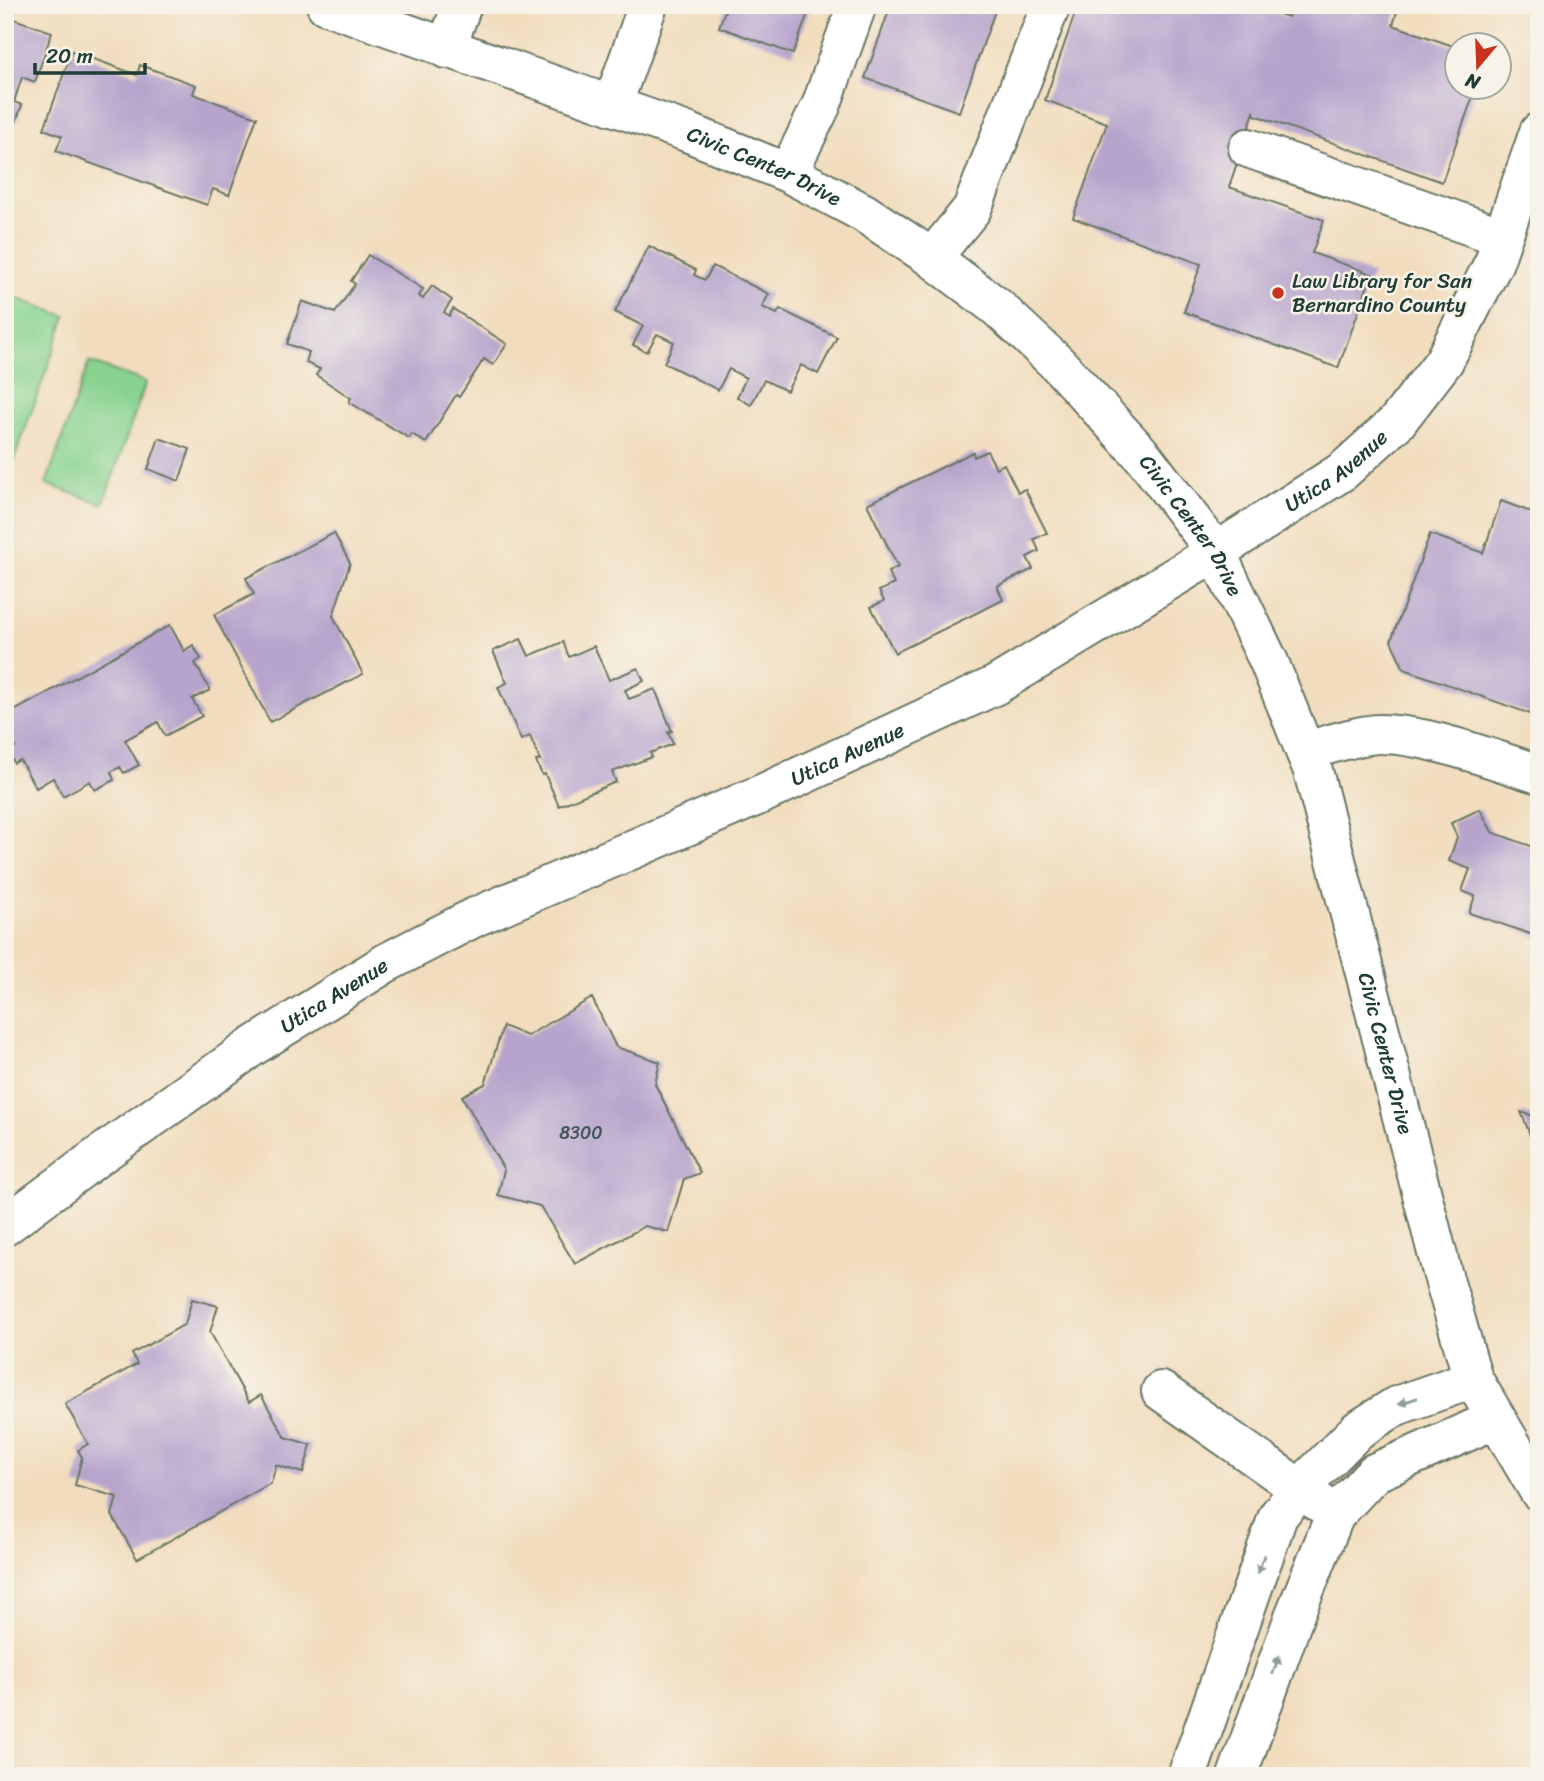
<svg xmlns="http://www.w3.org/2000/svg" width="1544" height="1781" font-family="Sriracha,sans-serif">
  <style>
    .green { fill: #88d390; stroke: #548862; stroke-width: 2 }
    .building { fill: #b6a4cc }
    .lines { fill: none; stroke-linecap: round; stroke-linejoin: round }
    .minor-casing { stroke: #687564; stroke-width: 42 }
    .minor { stroke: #fff; stroke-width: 38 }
    .oneway { fill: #8f9e9a }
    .poi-dot { fill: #c8321e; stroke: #f7f3e8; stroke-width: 2.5 }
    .labels { text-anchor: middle; stroke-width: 5; stroke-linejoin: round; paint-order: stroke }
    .number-label { font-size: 18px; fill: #45575a }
    .street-label { font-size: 21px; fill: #1f3d34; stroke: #f7f3e8 }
    .poi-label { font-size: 21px; fill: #1f3d34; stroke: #f7f3e8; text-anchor: start }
  </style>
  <rect width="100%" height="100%" fill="#f7f3e8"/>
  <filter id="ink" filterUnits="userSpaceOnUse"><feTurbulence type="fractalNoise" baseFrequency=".0143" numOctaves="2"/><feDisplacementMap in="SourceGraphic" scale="14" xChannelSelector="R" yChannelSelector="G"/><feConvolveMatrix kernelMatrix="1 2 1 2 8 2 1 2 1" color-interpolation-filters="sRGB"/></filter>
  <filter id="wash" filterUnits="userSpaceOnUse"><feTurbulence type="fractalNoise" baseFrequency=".00686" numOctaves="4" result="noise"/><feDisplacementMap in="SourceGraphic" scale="28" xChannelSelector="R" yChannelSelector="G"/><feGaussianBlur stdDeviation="1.57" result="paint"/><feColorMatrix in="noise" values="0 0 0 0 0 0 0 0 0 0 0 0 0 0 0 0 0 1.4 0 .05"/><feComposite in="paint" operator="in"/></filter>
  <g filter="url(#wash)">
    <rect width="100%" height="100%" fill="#f1ddbd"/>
    <!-- green -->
    <g class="green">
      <path d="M5,294L66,316L5,485Z"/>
      <path d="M89,362L146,382L103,504L46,484Z"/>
    </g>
    <g id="blocks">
      <!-- building -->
      <g class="building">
        <path d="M727,5H811L793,54L719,27Z"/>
        <path d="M891,5H997L959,112L865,78Z"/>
        <path d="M1078,5H1254L1288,17L1292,5H1399L1393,25L1456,47V88H1476L1442,182L1255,115L1254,112L1229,187L1324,220L1312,253L1372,274L1338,368L1184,312L1201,264L1073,218L1107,123L1045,100Z"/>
        <path d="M5,16L52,32L35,82L22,77L14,102L22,105L7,146L5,145Z"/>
        <path d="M72,51L137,75L140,65L196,85L193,94L257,117L229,195L213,189L207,205L56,151L62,136L44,129Z"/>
        <path d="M649,246L696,270L694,275L705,280L713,266L769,294L762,307L777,314L780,309L837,337L818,374L801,365L787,391L764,380L751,405L737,397L746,378L729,369L718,390L664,363L674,342L657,334L647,352L633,345L643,326L615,312Z"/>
        <path d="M368,255L423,289L419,296L423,299L432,286L452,300L444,312L449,316L453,309L507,344L493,365L484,359L459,397L456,395L426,443L412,434L409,438L349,402L351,398L316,375L320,369L306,363L309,352L287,344L302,301L335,313L355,284L351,281Z"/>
        <path d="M159,438L190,449L179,481L148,469Z"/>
        <path d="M987,451L996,468L1004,464L1018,492L1025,489L1047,533L1034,539L1039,551L1027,557L1033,569L997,586L1003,600L895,653L871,607L884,601L879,591L894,584L888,572L898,567L867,504L973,452L974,457Z"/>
        <path d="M1501,501L1539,515V717L1404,669L1391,641L1430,534L1483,553Z"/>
        <path d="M334,533L350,563L333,616L363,674L270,722L214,615L254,594L246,578Z"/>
        <path d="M170,625L184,651L193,645L201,659L195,663L210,690L192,699L202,716L165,736L158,722L125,740L139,765L124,773L120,767L111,772L114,780L95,790L90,781L63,796L53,778L36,788L20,760L14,763L8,752L15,747L5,729V716Z"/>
        <path d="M521,639L529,656L563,642L569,657L594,646L609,680L638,668L644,681L625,690L629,699L655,689L672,731L668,732L673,744L650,753L652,757L612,772L616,782L559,806L545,774L542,775L536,761L540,760L530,736L521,740L498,687L507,683L493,651Z"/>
        <path d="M1480,809L1492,832L1539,849V937L1469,913L1475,896L1462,891L1470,869L1449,861L1457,837L1451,823Z"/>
        <path d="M592,998L616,1047L660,1062L655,1084L700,1173L684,1179L668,1232L645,1226L575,1264L540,1206L498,1195L504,1170L462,1096L485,1084L503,1026L527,1036Z"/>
        <path d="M1521,1112L1539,1118V1157Z"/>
        <path d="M192,1299L218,1306L210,1332L249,1402L261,1395L285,1437L311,1445L303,1473L276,1465L271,1483L137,1559L112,1515L117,1497L75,1485L82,1457L78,1450L88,1444L65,1404L137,1364L132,1354L185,1324Z"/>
      </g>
    </g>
  </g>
  <g filter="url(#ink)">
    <use href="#blocks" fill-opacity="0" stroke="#687564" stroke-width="2"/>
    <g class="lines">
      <defs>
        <g id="minor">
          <path id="s1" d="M326,5L687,132L788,173L864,213L932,258L997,307L1058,364L1143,456L1216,552L1269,662L1313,771L1442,1272L1473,1379L1539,1491"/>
          <path d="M446,49L462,5"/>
          <path d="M612,106L648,5"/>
          <path d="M1248,148L1502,237"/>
          <path d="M788,173L821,106L857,5"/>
          <path d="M932,258L972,209L1051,5"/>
          <path d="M1305,751C1325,746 1360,734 1380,734C1427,734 1494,760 1539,774"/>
          <path id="s2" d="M5,1226L96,1158L252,1047L386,963L475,917L764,793L996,685L1216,552L1343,471L1397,422L1444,361L1494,262L1539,132"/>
          <path d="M1161,1391L1320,1503"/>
          <path d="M1187,1776L1278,1516L1300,1488L1358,1430L1396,1406L1473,1379"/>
          <path d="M1237,1776L1295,1614L1335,1515L1374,1473L1496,1419"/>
        </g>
      </defs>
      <!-- minor casing -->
      <use href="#minor" class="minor-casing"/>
      <!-- minor -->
      <use href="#minor" class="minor"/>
    </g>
    <!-- one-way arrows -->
    <defs><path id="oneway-solid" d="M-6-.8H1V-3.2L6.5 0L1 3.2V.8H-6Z" transform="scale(1.75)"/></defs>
    <g class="oneway">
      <use href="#oneway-solid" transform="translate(1408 1401) rotate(161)"/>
      <use href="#oneway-solid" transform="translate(1261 1564) rotate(109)"/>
      <use href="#oneway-solid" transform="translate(1276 1665) rotate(-70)"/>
    </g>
  </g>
  <!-- markers -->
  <circle class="poi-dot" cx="1278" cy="293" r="7"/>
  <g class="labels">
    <!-- number labels -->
    <g class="number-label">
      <text x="581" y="1139">8300</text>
    </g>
    <!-- street labels -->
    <g class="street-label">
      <text dy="7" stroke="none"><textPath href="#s1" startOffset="467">Civic Center Drive</textPath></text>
      <text dy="7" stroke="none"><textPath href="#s2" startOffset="1536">Utica Avenue</textPath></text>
      <text dy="7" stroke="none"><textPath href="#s1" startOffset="1034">Civic Center Drive</textPath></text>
      <text dy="7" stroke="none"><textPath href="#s2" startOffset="970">Utica Avenue</textPath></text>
      <text dy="7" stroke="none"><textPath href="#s2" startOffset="402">Utica Avenue</textPath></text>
      <text dy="7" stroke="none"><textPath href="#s1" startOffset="1601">Civic Center Drive</textPath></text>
    </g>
    <!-- poi labels -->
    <g class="poi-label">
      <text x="1292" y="288">Law Library for San<tspan x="1292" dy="24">Bernardino County</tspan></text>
    </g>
  </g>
  <!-- margin -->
  <rect width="1544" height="1781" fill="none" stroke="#f7f3e8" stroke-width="28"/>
  <!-- north arrow -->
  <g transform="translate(1478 66) rotate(199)"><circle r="33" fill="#f7f3e8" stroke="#a1aaa0" stroke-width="2"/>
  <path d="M0-5L12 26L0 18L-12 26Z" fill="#c8321e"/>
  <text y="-10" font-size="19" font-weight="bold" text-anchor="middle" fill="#1f3d34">N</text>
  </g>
  <!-- scale -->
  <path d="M35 63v10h110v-10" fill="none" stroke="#1f3d34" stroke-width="3.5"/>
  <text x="46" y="63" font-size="21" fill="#1f3d34" stroke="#f7f3e8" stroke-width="5" paint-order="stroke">20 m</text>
</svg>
